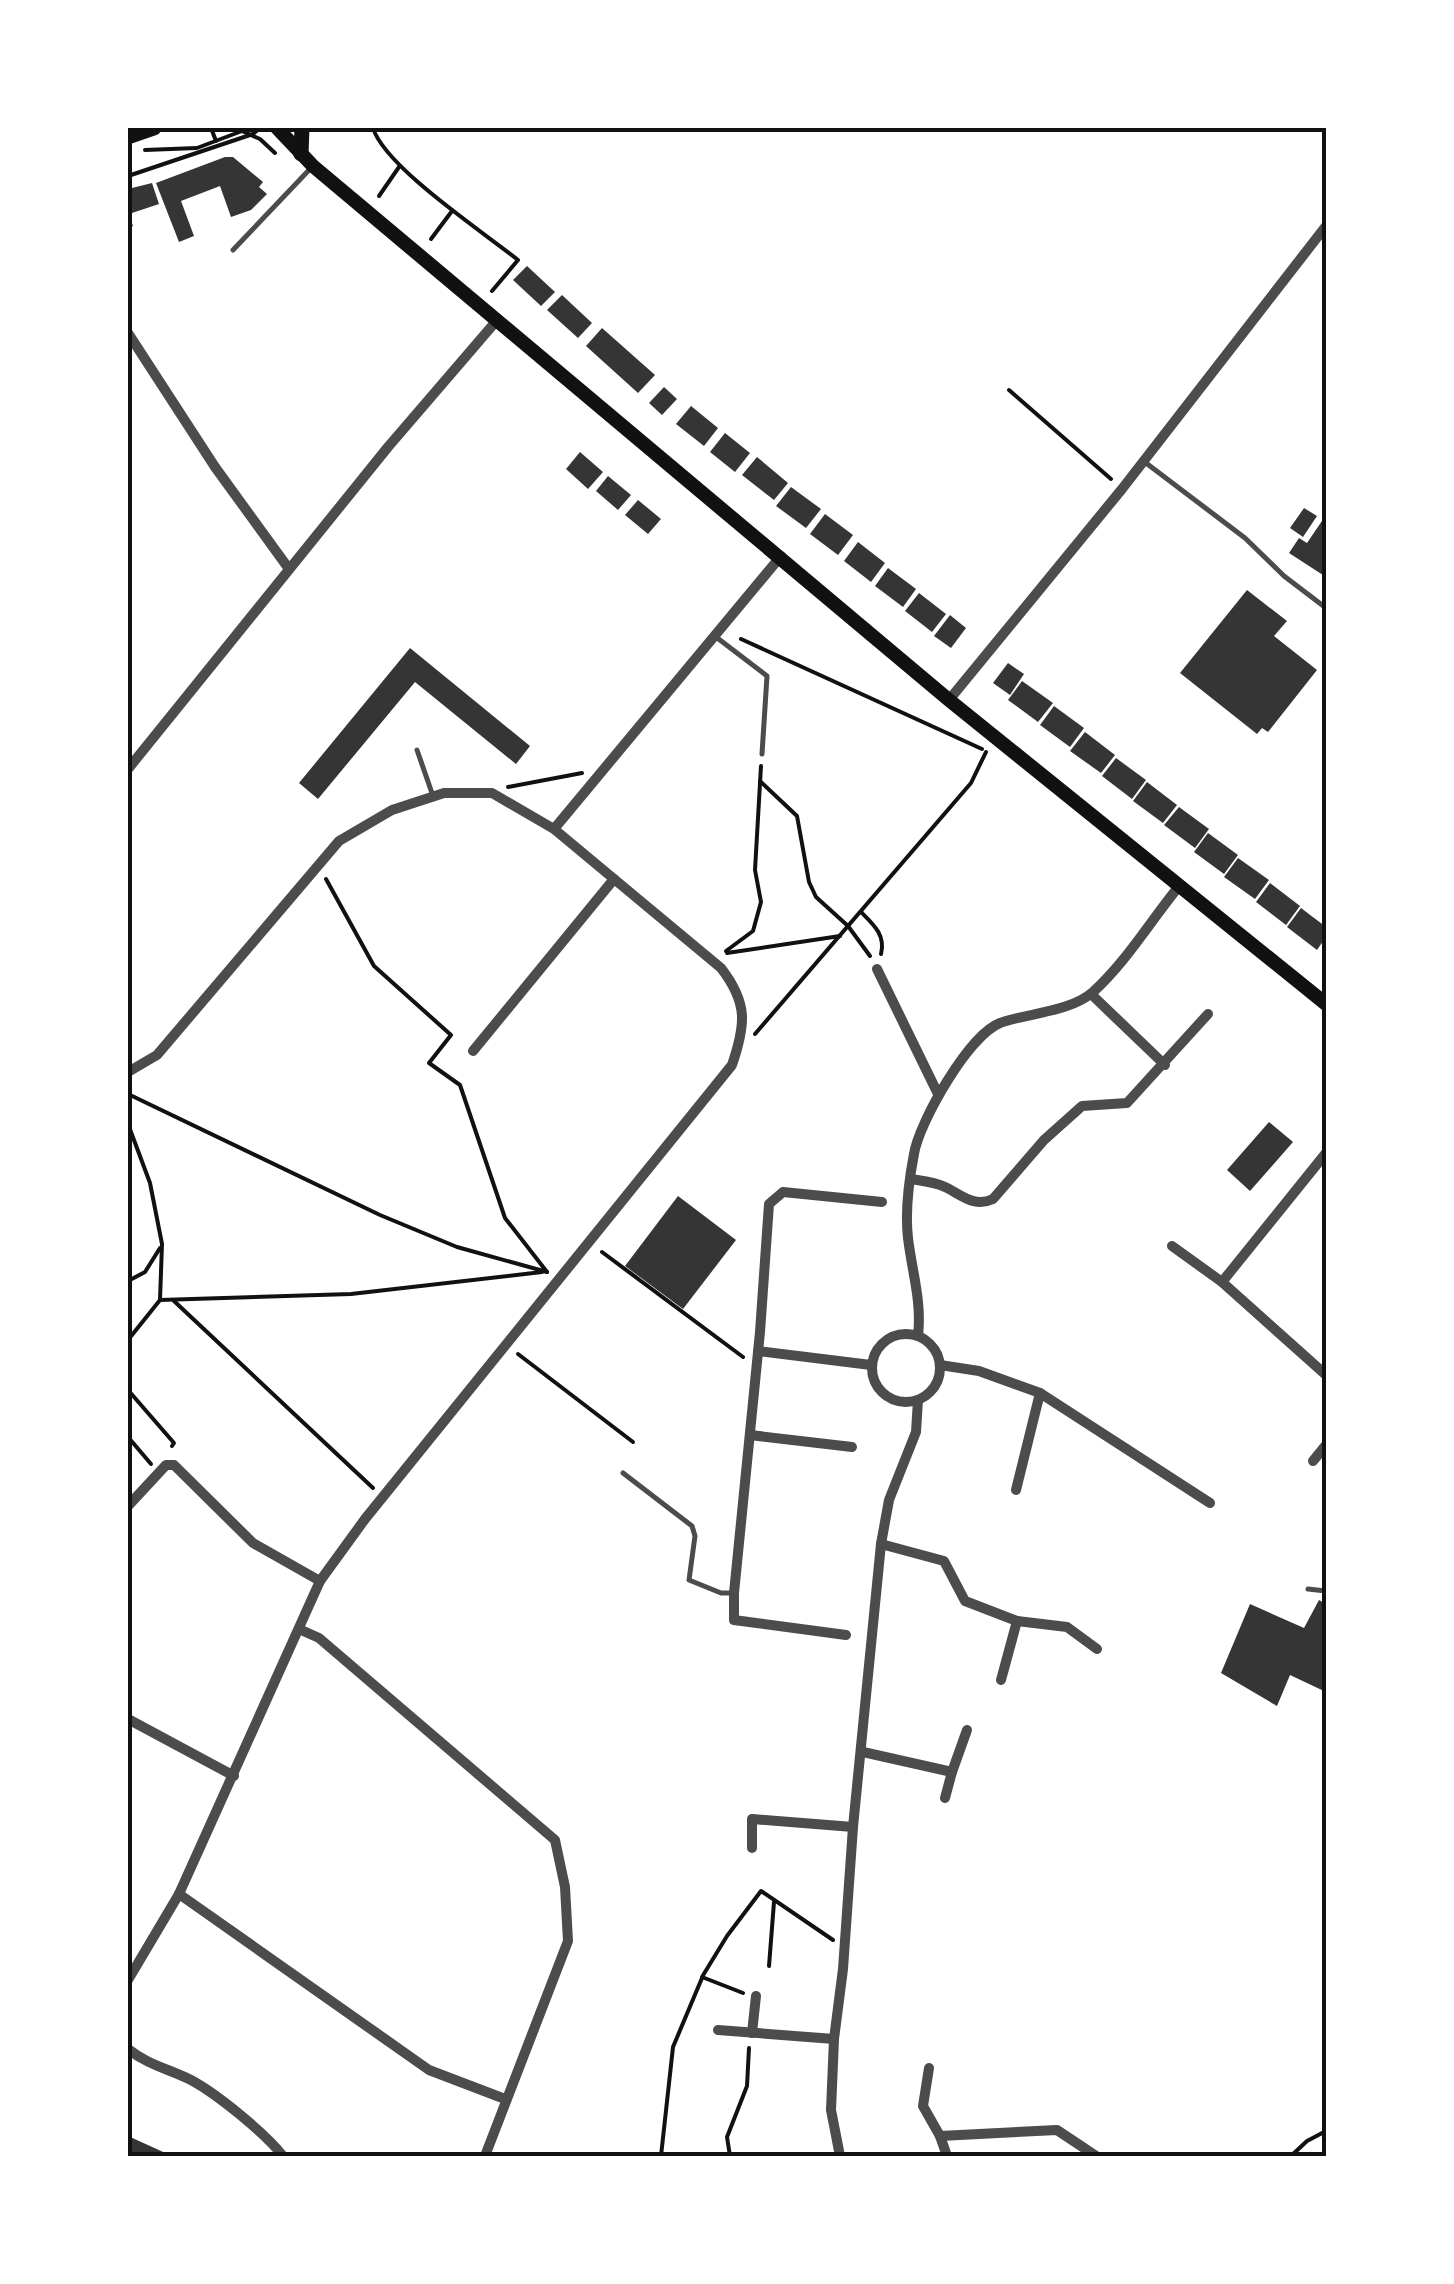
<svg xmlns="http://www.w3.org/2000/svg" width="1454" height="2284" font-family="'Sofia Sans Condensed',sans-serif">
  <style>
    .building { fill: #353535 }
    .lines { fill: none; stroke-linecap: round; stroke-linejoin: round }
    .path { stroke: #111; stroke-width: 4 }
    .service { stroke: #4c4c4c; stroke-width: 5 }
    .minor { stroke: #4c4c4c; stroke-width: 10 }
    .secondary { stroke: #111; stroke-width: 14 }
    .primary { stroke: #111; stroke-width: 15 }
    .neatline { fill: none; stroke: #111; stroke-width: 4 }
  </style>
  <rect width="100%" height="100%" fill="#fff"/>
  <!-- building -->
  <g class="building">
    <path d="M225,157H233L263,182L259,187L267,194L251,210L231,217L220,186L181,201L194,236L179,242L156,183Z"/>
    <path d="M152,183L159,204L129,214L133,226L128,228V189Z"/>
    <path d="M527,266L555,292L541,306L513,280Z"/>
    <path d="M562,295L592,323L578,338L547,310Z"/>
    <path d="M602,328L655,375L638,393L586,346Z"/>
    <path d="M664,387L677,399L662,415L649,403Z"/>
    <path d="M691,406L718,428L704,446L676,424Z"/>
    <path d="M725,433L750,453L735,472L710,452Z"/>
    <path d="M580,452L603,472L588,489L566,469Z"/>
    <path d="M757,457L788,483L774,500L742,475Z"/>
    <path d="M608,476L631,495L618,510L596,491Z"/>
    <path d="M791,487L821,509L806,528L776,506Z"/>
    <path d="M638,500L661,519L648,534L625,515Z"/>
    <path d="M1304,508L1317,516L1303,537L1290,528Z"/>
    <path d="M825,514L853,535L838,555L810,534Z"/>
    <path d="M1326,515V577L1289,553L1299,538L1307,543Z"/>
    <path d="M858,542L885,563L871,582L844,561Z"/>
    <path d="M888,568L916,589L903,607L875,586Z"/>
    <path d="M1247,590L1287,621L1274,636L1317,670L1268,732L1262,728L1257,734L1180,673Z"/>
    <path d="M919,593L946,614L932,632L905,611Z"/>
    <path d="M950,615L966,628L951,648L934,636Z"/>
    <path d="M410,648L530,746L516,764L415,682L318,799L299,783Z"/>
    <path d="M1008,663L1024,674L1010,695L993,683Z"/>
    <path d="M1022,681L1053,703L1038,722L1008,700Z"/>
    <path d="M1054,706L1084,728L1070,747L1040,725Z"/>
    <path d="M1085,732L1115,755L1101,773L1070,751Z"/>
    <path d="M1116,758L1146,780L1132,799L1102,776Z"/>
    <path d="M1147,782L1177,805L1163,823L1133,801Z"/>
    <path d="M1179,807L1209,829L1195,848L1164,825Z"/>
    <path d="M1208,833L1238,855L1224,874L1194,852Z"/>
    <path d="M1238,858L1269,880L1255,899L1224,877Z"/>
    <path d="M1270,883L1300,906L1286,925L1256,902Z"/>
    <path d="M1301,908L1326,927V937L1317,950L1287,927Z"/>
    <path d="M1269,1122L1293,1142L1250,1191L1227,1170Z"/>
    <path d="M678,1196L736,1240L683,1309L625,1266Z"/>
    <path d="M1319,1600L1326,1604V1692L1290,1675L1277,1706L1221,1673L1250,1604L1304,1628Z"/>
    <path d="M128,2136L172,2156H128Z"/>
  </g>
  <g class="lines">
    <!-- path -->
    <g class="path">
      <path d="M211,128L216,141"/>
      <path d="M373,128C385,167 483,232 518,260L492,291"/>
      <path d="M145,150L197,148L242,131L260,139L275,153"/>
      <path d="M128,176L253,134L260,128"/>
      <path d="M379,196L399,167"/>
      <path d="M431,239L452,211"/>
      <path d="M1009,390L1111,479"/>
      <path d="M741,639L982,749"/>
      <path d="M760,781L797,816L809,882L816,897L848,926L870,956"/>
      <path d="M508,787L582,773"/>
      <path d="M326,879L374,966L451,1035L429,1063L460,1085L505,1218L547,1272"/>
      <path d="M861,912C873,924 886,935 881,954"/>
      <path d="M726,951L753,931L761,902L755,870L761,766"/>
      <path d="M727,953L840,936"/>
      <path d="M755,1034L971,783L986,752"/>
      <path d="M128,1094L380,1215L457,1247L547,1272"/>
      <path d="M128,1124L150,1183L162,1244L160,1300L128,1340"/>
      <path d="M602,1252L743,1357"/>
      <path d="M128,1281L145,1272L160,1248"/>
      <path d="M160,1300L351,1294L542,1272"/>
      <path d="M174,1301L373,1488"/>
      <path d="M518,1354L633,1442"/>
      <path d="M128,1390L174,1443L172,1446"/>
      <path d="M128,1437L151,1464"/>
      <path d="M769,1966L774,1902"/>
      <path d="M743,1993L702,1977L727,1936L761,1891L833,1940"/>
      <path d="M661,2156L673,2047L702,1978"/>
      <path d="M730,2156L727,2137L747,2086L749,2048"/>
      <path d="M1291,2156L1307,2141L1326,2131"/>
    </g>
    <!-- service -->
    <g class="service">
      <path d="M233,250L310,169"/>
      <path d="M1146,463L1245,538L1284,576L1326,608"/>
      <path d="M716,637L767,676L762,754"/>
      <path d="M417,750L433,796"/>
      <path d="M623,1473L692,1526L695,1536L689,1580L721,1593H731"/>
      <path d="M1308,1589L1326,1591"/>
    </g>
    <!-- minor -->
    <g class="minor">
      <path d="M128,333L215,467L289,569"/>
      <path d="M949,700L1122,489L1326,226"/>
      <path d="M128,769L388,447L498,319"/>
      <path d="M554,829L781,556"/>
      <path d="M877,969L938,1094"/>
      <path d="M1091,994L1165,1065"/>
      <path d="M473,1051L614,879"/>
      <path d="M128,1072L157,1055L339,841L392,810L444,793H492L554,829L721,968C748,1003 746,1024 732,1065L365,1519L320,1581L179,1894L128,1980"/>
      <path d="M911,1179C922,1181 935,1182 945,1187C962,1195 974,1208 993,1199L1044,1140L1082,1106L1127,1103L1208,1014"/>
      <path d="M1172,1246L1222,1282L1326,1153"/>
      <path d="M1222,1282L1326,1375"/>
      <circle cx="906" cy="1368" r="34"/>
      <path d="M918,1336C922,1301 912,1272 908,1238C905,1212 909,1180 914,1154C919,1122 969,1035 1000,1023C1028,1013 1070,1012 1093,992C1127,961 1151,920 1180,885"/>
      <path d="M758,1351L871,1365"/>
      <path d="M940,1365L979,1371L1040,1393L1210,1503"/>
      <path d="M750,1435L852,1447"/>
      <path d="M1313,1461L1326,1445"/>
      <path d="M1016,1490L1040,1393"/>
      <path d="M128,1506L166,1465H174L253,1543L320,1581"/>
      <path d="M881,1544L944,1561L965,1601L1017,1621L1001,1680"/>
      <path d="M1017,1621L1067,1627L1097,1649"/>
      <path d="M299,1629L319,1638L555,1840L565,1887L568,1941L485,2156"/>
      <path d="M846,1635L734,1620V1593L760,1332L769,1204L783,1192L882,1202"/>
      <path d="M128,1719L234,1776"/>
      <path d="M863,1752L952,1772L945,1798"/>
      <path d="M952,1772L967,1730"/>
      <path d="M752,1848V1819L853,1827"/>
      <path d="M179,1894L429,2070L505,2099"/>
      <path d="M718,2030L834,2039"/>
      <path d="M752,2033L756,1996"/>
      <path d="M128,2049C148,2065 169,2069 191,2080C217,2094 265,2133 283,2156"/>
      <path d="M929,2068L923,2106L940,2136"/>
      <path d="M840,2156L831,2110L834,2039L843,1969L853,1827L881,1544L889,1500L916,1432L918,1400"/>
      <path d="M947,2156L940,2136L1057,2130L1096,2156"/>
    </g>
    <!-- secondary -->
    <path class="secondary" d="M277,128L313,166L949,700L1326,1004"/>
    <!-- primary -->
    <g class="primary">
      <path d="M128,137L154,128"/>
      <path d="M301,154L302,128"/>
    </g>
  </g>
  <!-- border -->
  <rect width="1454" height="2284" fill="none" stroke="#ffffff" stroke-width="260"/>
  <rect x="130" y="130" width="1194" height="2024" class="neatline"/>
</svg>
